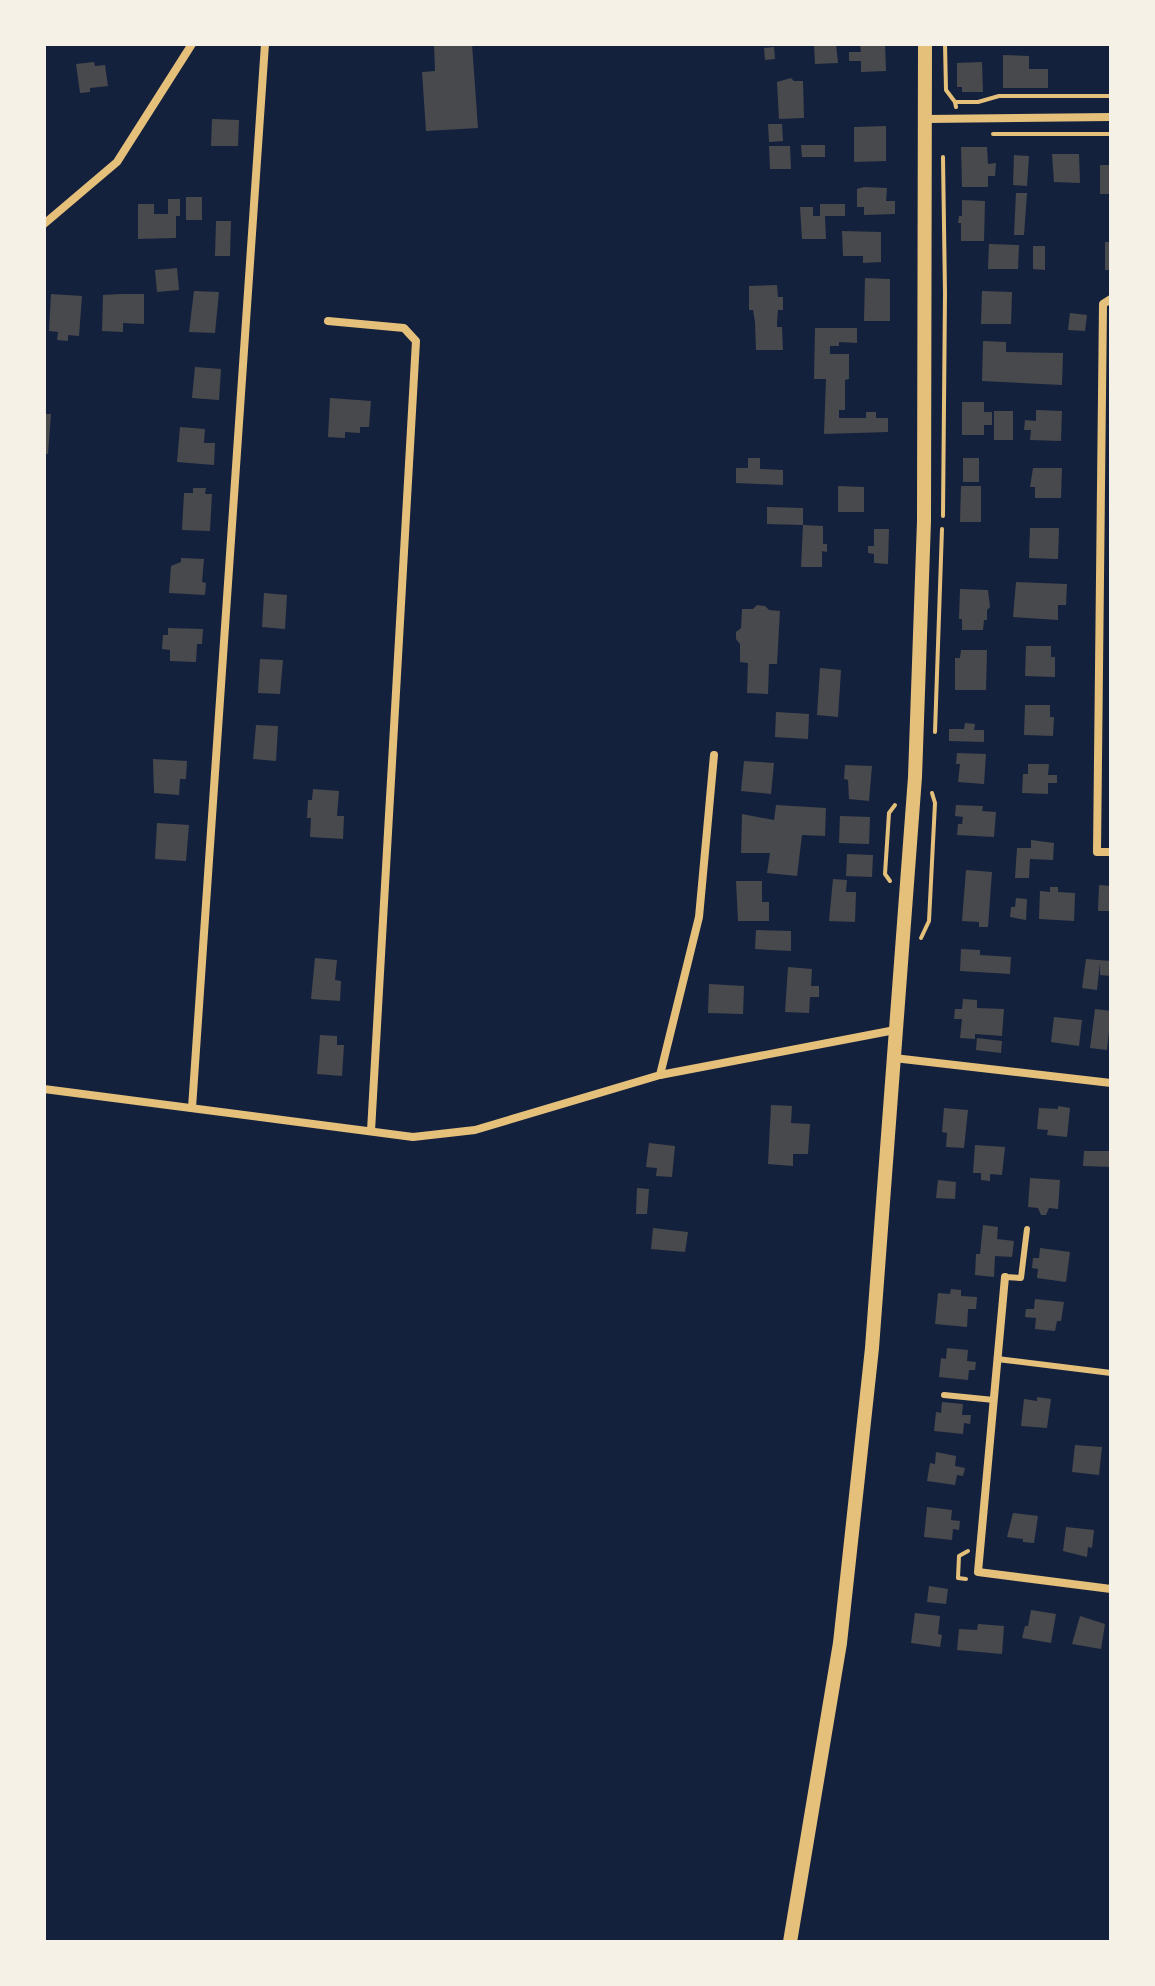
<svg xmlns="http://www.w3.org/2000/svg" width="1155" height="1986" font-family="Ubuntu,sans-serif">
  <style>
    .building { fill: #48494c }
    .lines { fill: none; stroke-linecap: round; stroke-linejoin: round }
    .path { stroke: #e5c07b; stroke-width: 4 }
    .service { stroke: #e5c07b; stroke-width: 6 }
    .minor { stroke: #e5c07b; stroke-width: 8 }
    .tertiary { stroke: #e5c07b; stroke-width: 14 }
  </style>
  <rect width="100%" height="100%" fill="#14213d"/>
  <!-- building -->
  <g class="building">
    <path d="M434,44H472L478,128L426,131L422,72L435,71Z"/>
    <path d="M836,44L838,63L815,64L814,45Z"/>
    <path d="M860,44H885L886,71L861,72V61H849V52H861Z"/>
    <path d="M774,47L775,59L765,60L764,48Z"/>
    <path d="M1003,55L1029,56V69H1048V88H1003Z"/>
    <path d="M94,62L95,66L105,65L108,86L90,88V92L80,93L76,64Z"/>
    <path d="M982,62L983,92H962V87H957V63Z"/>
    <path d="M791,78L794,81H803L804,118L779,119L777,82Z"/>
    <path d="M212,119L239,120L238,146H211Z"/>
    <path d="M768,124H782L783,141L769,142Z"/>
    <path d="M886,126V161L854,162V127Z"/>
    <path d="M801,145H825V157H802Z"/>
    <path d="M769,146H790L791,169H770Z"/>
    <path d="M961,147H987L988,164L996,163L995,176H988V187H962Z"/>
    <path d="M1052,154H1079L1080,183L1054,182Z"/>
    <path d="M1014,155L1029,156L1027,186L1013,185Z"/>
    <rect x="1100" y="165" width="11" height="29"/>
    <path d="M864,187L887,188L886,201H895V214L864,215V207H857V189Z"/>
    <path d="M1016,193H1027L1024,235H1014Z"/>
    <rect x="186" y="197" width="16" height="23"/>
    <path d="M168,199H180V216H176V238L138,239V204H154V214H168Z"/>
    <path d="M962,200L985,201L984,241H961V223H958L959,216H962Z"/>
    <path d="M820,204H845V216H825L826,239H802L800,207H813V216H820Z"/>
    <path d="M216,221H231L230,256H215Z"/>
    <path d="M842,231L881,232V262L863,263V256H843Z"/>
    <rect x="1105" y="242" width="6" height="28"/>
    <path d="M989,244L1019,245L1018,269H988Z"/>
    <path d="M1033,246H1045V270L1033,269Z"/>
    <path d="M177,268L179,290L157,292L155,270Z"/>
    <path d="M865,278L890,279V321H864Z"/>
    <path d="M777,285L778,297H783V310H778L777,322V327H782L783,350H756L755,322L753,310H749V286Z"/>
    <path d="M194,291L219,292L215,333L189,332Z"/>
    <path d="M982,291L1012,292L1011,324H981Z"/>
    <path d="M51,294L82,296L79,336L68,335V341L57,340L58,332L49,331Z"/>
    <path d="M121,294H144V324L123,323V332L102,331L103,295Z"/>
    <path d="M1070,313L1087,315L1085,331L1068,330Z"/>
    <path d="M815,328H857V343L839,342V346H830V354H849V379L845,380V410H839V418H866V412H876V418H888V432L824,434L826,379H814Z"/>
    <path d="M983,341L1006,342V352L1063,353L1062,385L982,381Z"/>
    <path d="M195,367L221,369L219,400L192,398Z"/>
    <path d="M330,398L371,401L369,427H360V433L345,432V438L328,437Z"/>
    <path d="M962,402H984V412H992V425H984V435H962Z"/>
    <path d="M1036,410L1062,411L1061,441L1030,440L1031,430H1024L1025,420L1036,421Z"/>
    <rect x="994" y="411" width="19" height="29"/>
    <path d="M44,414H51L48,454H44Z"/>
    <path d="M180,427L205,429L204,443H215L214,465L177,462Z"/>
    <path d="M748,458H760V469L783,470V485L736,483V468H748Z"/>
    <rect x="963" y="458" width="16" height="24"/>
    <path d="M1033,468H1062L1061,498H1035V487H1030Z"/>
    <path d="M838,486L864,487V512H838Z"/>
    <path d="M961,486H981V522H960Z"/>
    <path d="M193,488H206L205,494H212L210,531L182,530L184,493H193Z"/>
    <path d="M767,507L803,508V525L823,526V544H827V552L822,551V567H801L803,525L767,524Z"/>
    <path d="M1030,528H1059L1058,559L1029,558Z"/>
    <path d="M874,529H889L888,564L874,563V554L868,553V546H874Z"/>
    <path d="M181,558L204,559L202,582L206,583L205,595L169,593L171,566L181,562Z"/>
    <path d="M1016,582L1067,584L1066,605H1058V620L1013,617Z"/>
    <path d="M960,589L988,590L990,607L987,610V620H984L983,630H962V619H959Z"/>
    <path d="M264,593L287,595L285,629L262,627Z"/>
    <path d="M757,605L765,606L769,610L780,611L777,664H769L768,694L747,693L748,663L740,662V644L736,639V632L741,628L742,609H753Z"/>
    <path d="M168,628L203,629L202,644H197L196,662L170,661V650L162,649L163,635H168Z"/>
    <path d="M1026,646H1051V657H1055V677L1025,676Z"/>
    <path d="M961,650H987L986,690H955V658H960Z"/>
    <path d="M260,659L283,660L280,694L258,693Z"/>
    <path d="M820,668L841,670L838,717L817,715Z"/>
    <path d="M1025,705H1050V717H1054L1053,736L1024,735Z"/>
    <path d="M776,712L809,714L808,739L775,737Z"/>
    <path d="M965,723L975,724L974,730H984V742L949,741V729H964Z"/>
    <path d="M256,725L278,726L276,761L253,759Z"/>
    <path d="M957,753L986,754L984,784L958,782L960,764H956Z"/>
    <path d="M153,759L187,761L186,779H180L179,795L154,793Z"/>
    <path d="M744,761L774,763L771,794L741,791Z"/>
    <path d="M1028,764H1049L1048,775H1057V783H1048V794L1022,793L1023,774H1028Z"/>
    <path d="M845,765L872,766L869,801L849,799L848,780L844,779Z"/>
    <path d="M313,789L339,791L337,816H344L343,839L310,837L311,818H307L308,800H312Z"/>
    <path d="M776,805L826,808L825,836L802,835L797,876L767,873L770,853H741L742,814L774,820Z"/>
    <path d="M956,805L983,806L982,811L996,812L994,837L957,835L958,824H962L963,817L955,816Z"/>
    <path d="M840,816L870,817L869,844L839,843Z"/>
    <path d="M157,823L189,825L186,861L155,859Z"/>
    <path d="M1031,840L1054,843L1053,860L1030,859L1029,878H1015L1017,848H1031Z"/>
    <path d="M847,854L873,855L872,877L846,876Z"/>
    <path d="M966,870L992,872L988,927H979V922L962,921Z"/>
    <path d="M833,879L847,880L846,892H856L855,922L829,921Z"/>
    <path d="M736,881H762V902H769V921H738Z"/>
    <path d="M1099,885L1111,886V911H1098Z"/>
    <path d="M1050,887H1058V892L1075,893L1074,921L1039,919L1040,891L1050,892Z"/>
    <path d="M1016,898L1027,899L1026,920L1010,917L1011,907H1015Z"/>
    <path d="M756,930L791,931V951L755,949Z"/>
    <path d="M961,949L980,950V955L1011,957L1010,974L960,971Z"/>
    <path d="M315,958L337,960L335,980L341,981L340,1001L311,999Z"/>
    <path d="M1086,959L1111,961V976L1100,975V963L1097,990L1082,988Z"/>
    <path d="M788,967L812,969L811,986H819V997H810L809,1013L785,1012Z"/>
    <path d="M709,984L744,986L743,1014L708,1013Z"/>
    <path d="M963,999L977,1000V1008L1004,1009L1002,1036L975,1034V1039L960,1038L962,1019H954L955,1009H962Z"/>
    <path d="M1095,1009L1111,1011V1030H1109L1107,1050L1090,1048Z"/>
    <path d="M1054,1017L1082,1020L1079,1046L1051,1042Z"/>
    <path d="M320,1035L337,1036V1045H344L342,1076L317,1074Z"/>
    <path d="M977,1038L1002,1041L1001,1053L976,1050Z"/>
    <path d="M771,1105L792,1106L791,1123L810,1124L808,1154H793V1166L768,1164Z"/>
    <path d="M1058,1106L1070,1108L1067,1137L1047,1135L1048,1130L1037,1129L1039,1108L1058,1109Z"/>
    <path d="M944,1108L968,1110L964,1148L946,1147L947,1133L942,1132Z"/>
    <path d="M649,1143L675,1146L672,1177L656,1176L657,1168L646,1167Z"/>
    <path d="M975,1145L1005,1147L1002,1175L990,1174V1181L981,1180V1173H973Z"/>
    <path d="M1084,1151H1111V1167L1083,1166Z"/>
    <path d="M1030,1178L1060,1180L1058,1209L1049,1208L1046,1215H1041L1038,1208L1028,1207Z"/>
    <path d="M938,1180L956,1182L955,1199L936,1198Z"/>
    <path d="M637,1188L649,1189L647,1214H636Z"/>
    <path d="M983,1225L998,1227L997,1239L1014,1241L1012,1257L995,1256L994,1277L975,1275L976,1254H980Z"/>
    <path d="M653,1228L688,1232L685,1252L651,1249Z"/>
    <path d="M1040,1248L1070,1252L1066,1282L1037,1278L1038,1269L1032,1268L1033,1258H1039Z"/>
    <path d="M951,1289L961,1290V1296L977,1297L976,1309H968L967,1327L935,1324L938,1293L950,1294Z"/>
    <path d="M1035,1299L1064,1302L1061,1321H1057L1055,1331L1035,1329L1036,1318L1025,1317L1026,1309H1034Z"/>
    <path d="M947,1348L968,1350L967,1361L976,1362L975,1370H969L968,1380L939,1377L941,1358L946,1359Z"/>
    <path d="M1037,1397L1051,1399L1047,1428L1021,1426L1024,1399L1037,1401Z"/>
    <path d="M942,1402L963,1404L962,1415H971L970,1424L964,1423L963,1434L934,1431L936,1412L941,1413Z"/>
    <path d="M1075,1445L1102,1447L1099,1475L1072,1472Z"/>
    <path d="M936,1452L956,1456L955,1466L965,1468L963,1476L957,1475L955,1485L927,1481L930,1463L935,1464Z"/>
    <path d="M927,1507L952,1510L951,1520L960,1521L959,1530L953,1529L952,1540L924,1537Z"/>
    <path d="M1013,1513L1038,1516L1034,1543L1023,1542V1539L1007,1537Z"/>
    <path d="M1066,1527L1094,1530L1092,1548L1088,1547L1087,1557L1063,1551Z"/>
    <path d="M929,1586L948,1589L946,1604L927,1602Z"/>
    <path d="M1031,1610L1056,1614L1051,1643L1022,1638L1025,1626H1028Z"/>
    <path d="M915,1613L940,1616L938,1634L942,1635L940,1647L911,1643Z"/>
    <path d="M1080,1616L1105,1624L1101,1649L1072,1644Z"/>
    <path d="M978,1624L1004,1626L1002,1654L957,1650L959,1629L977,1630Z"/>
  </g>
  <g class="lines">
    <!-- path -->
    <g class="path">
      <path d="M945,44L946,90L955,102"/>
      <path d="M956,107L955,102H978L999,96H1111"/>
      <path d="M993,134H1111"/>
      <path d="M943,516L945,293L943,157"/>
      <path d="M935,732L942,529"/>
      <path d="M890,881L885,874L889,813L895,805"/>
      <path d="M921,938L929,921L935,803L932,793"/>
      <path d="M966,1579L958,1578L959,1556L968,1551"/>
    </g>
    <!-- service -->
    <g class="service">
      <path d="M1005,1277L1021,1278L1027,1229"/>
      <path d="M997,1359L1111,1373"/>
      <path d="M944,1395L994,1400"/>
    </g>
    <!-- minor -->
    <g class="minor">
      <path d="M926,119L1111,117"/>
      <path d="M44,224L117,162L192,44"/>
      <path d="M1111,299L1103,304L1097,852H1111"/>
      <path d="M328,321L404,328L416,341L371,1131"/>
      <path d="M894,1058L1111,1083"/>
      <path d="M660,1075L699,917L714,755"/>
      <path d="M44,1089L413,1137L475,1130L660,1075L895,1030"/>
      <path d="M192,1108L265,44"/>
      <path d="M1005,1277L978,1572L1111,1589"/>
    </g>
    <!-- tertiary -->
    <path class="tertiary" d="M790,1942L840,1643L872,1348L915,777L924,521L925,44"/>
  </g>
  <!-- border -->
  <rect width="1155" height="1986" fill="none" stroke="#f6f1e7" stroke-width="92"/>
</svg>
